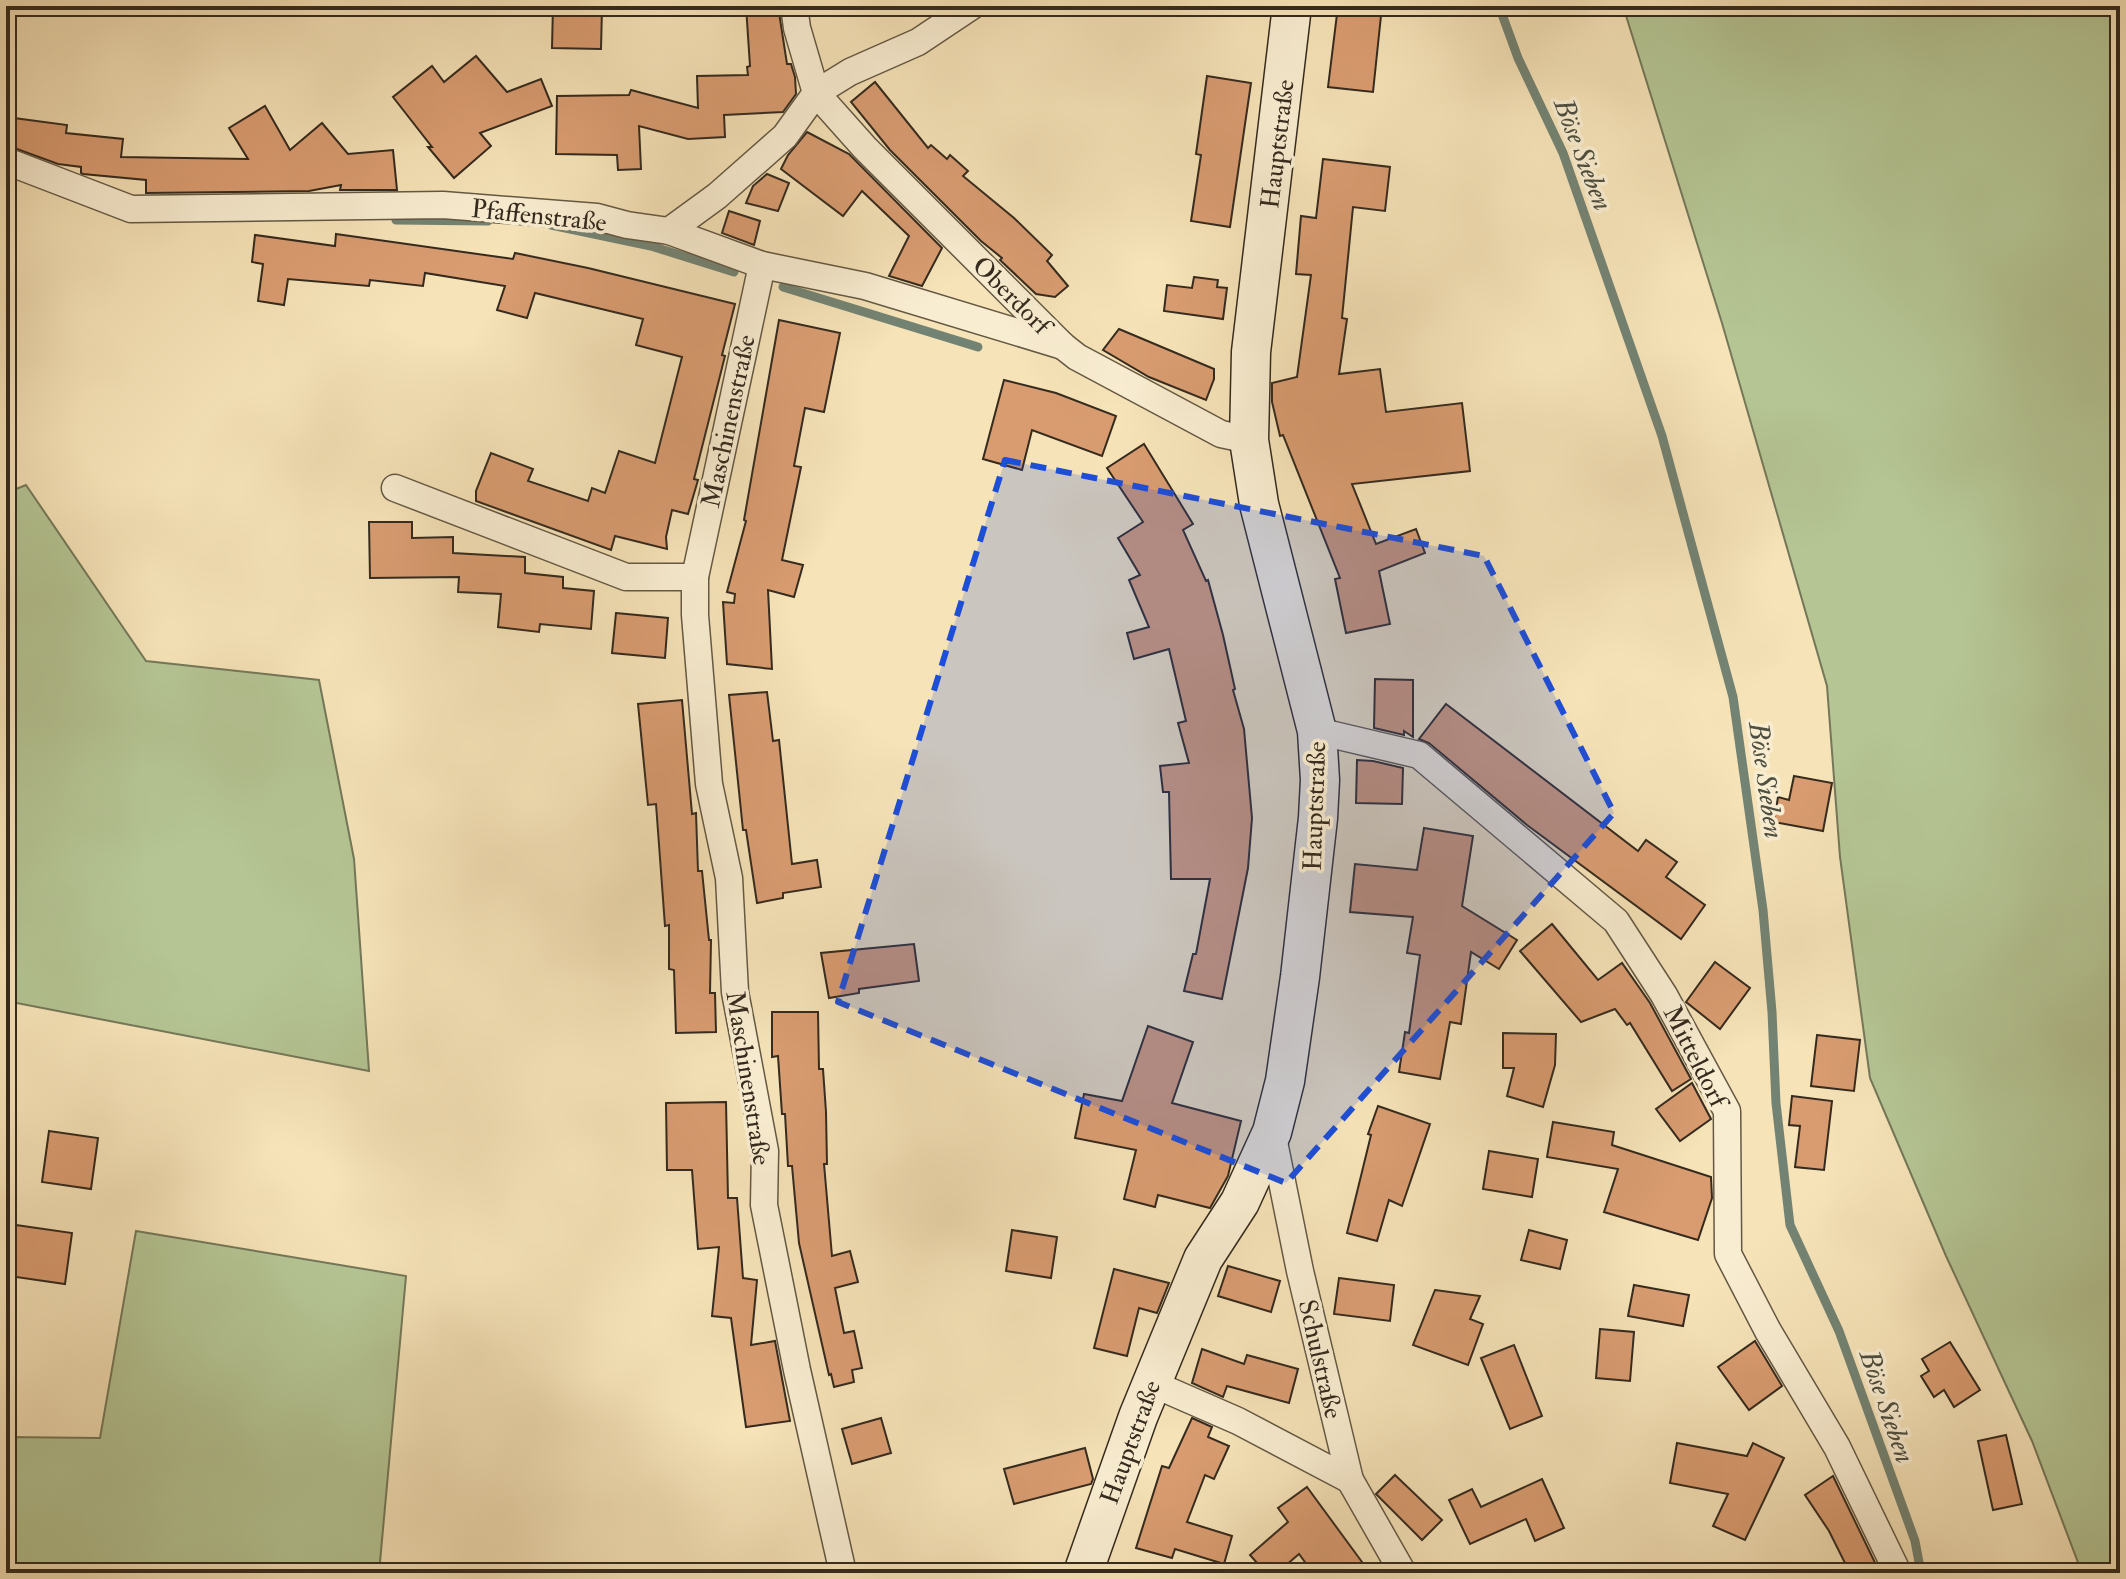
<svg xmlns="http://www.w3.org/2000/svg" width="2126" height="1579" font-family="'IM FELL Double Pica',serif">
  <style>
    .green { fill: #b5c594; stroke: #747859; stroke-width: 2 }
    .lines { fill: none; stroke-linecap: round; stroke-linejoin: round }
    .stream { stroke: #738373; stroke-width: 9 }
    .building { fill: #d99c71; stroke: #342a1e; stroke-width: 2 }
    .street-casing { stroke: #645844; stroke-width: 29 }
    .secondary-casing { stroke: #342a1e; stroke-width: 41 }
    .street { stroke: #f9edd1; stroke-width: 26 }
    .secondary { stroke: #f9edd1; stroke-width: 38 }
    .marked { fill: #1d4ed8; fill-opacity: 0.2; stroke: #1d4ed8; stroke-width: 6; stroke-dasharray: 16 10; stroke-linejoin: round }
    .labels { text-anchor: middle; stroke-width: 7; stroke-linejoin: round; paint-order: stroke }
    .street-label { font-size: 26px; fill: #342a1e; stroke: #f9edd1 }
    .water-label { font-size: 28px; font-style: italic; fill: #4e4f41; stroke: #f9edd1 }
  </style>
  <rect width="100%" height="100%" fill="#f6e3b8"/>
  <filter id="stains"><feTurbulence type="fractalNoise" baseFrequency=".0025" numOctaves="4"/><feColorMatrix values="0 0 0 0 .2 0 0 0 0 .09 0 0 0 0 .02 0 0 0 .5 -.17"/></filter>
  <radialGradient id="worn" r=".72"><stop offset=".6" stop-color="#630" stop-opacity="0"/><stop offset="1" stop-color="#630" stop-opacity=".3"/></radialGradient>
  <!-- green -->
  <g class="green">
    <path d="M1623,6H2120V1573H2082L2032,1441L1946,1256L1870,1078L1840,857L1827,686L1722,323Z"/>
    <path d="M26,485L146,661L319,680L354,859L369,1071L6,1001V493Z"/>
    <path d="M136,1231L406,1276L379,1573H6V1437L100,1438Z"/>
  </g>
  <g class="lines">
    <!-- stream -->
    <g class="stream">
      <path d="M1499,6L1518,58L1563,153L1662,436L1733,697L1763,910L1772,1012L1776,1103L1790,1225L1839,1331L1915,1541L1921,1573"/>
      <path d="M396,220L488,221"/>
      <path d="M551,225L651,246L734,272"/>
      <path d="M783,287L978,347"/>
    </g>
  </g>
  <!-- building -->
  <g class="building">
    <path d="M553,6L602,8L601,49L552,48Z"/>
    <path d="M746,6H778L787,64H791L795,77L796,94L783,112L724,115L725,137L688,139L639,126L641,169L618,170L617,155L556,154L557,96L629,95L631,90L698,108L697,76L748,75L747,67L750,66Z"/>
    <path d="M1338,6H1382L1373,92L1328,87Z"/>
    <path d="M476,56L507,92L541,79L552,106L480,133L491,146L454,178L428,147H432L393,97L432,66L444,82Z"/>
    <path d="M1207,76L1251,83L1230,227L1191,221L1201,155L1196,154Z"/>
    <path d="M875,82L928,148L931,145L947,159L950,155L968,171L963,176L1014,218L1052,255L1047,261L1068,286L1055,297L1036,294L1000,260L1002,258L981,241L890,150L851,102Z"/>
    <path d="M265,106L290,150L322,123L348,154L393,150L397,190H340L341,185L309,191L146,193V180L83,174L81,173V167L58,164L6,145V117L67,125L66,133L123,139L121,157L248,159L229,128Z"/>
    <path d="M807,132L849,154L942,248L922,286L889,276L909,236L862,191L843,216L781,169L788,155Z"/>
    <path d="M1323,159L1390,167L1385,211L1353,207L1342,318L1347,319L1339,374L1380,369L1386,412L1462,403L1470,471L1352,484L1376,544L1416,529L1425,553L1379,571L1390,624L1346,633L1335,579L1340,578L1283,435L1280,436L1272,402V383L1297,377L1311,275L1296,274L1301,216L1316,218Z"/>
    <path d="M767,174L789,183L778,211L746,203L753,186Z"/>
    <path d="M729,211L760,221L754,245L722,233Z"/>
    <path d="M336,234L513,259L515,253L588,268L735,304L722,355L725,356L694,479L698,480L688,514L672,510L666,537L667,549L615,536L611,550L476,501V491L491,453L533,469L528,481L588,501L592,488L605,493L619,451L655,463L682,357L636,345L643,319L535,293L527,318L497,310L505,286L425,273L423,286L370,280L369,286L288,279L284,305L258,301L263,264L252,262L255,235L335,246Z"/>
    <path d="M1194,277L1218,280L1217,287L1227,288L1223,319L1164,311L1167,285L1192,288Z"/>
    <path d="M779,320L840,333L824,412L805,408L794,466L801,467L782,560L803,565L794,597L768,590L772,669L727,664L723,602L734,603L735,594L727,592L746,521L744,520Z"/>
    <path d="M1119,329L1214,369V379L1206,400L1149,377L1103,350Z"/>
    <path d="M1004,380L1056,393L1116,416L1102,456L1032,430L1022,470L983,459Z"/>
    <path d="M1144,444L1193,524L1183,530L1206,581L1208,580L1223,635L1235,689L1233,690L1244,729L1252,818L1248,868L1222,999L1184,991L1193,954H1196L1210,879H1171L1169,792H1163L1160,766L1189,763L1178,723L1186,721L1169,649L1134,659L1127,633L1149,627L1129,580L1140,575L1118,538L1143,522L1107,468Z"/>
    <path d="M369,522H412V538L453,537V553L525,557V573L563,577V588L594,591L591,629L540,624L539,632L498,627L501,594L458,592L459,577L370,578Z"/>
    <path d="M616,613L668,618L665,658L612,653Z"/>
    <path d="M1375,679L1413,680V737L1404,731V735L1374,728Z"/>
    <path d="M767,692L773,741L779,740L792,864L817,860L821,887L783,893V898L757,903L746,830H743L729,695Z"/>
    <path d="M682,700L692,814L696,813L698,871H702L709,940H711L710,993H715L716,1032L676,1033L674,970L669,969V925L665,926L656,804L648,805L638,704Z"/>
    <path d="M1446,704L1638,851L1646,840L1677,862L1666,877L1705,905L1681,939L1527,825L1429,743L1419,739Z"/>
    <path d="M1357,760L1373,761L1403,768L1402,804L1356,803Z"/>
    <path d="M1794,776L1832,783L1823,831L1774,822L1778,797L1789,800Z"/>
    <path d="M1424,828L1473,836L1462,906L1517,940L1499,969L1471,952L1461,1024L1450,1022L1440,1079L1399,1072L1405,1032L1409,1033L1420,955L1407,953L1413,917L1350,912L1355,864L1417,870Z"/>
    <path d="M1552,924L1598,980L1622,963L1650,1003L1691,1079L1672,1091L1630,1023L1627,1025L1615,1009L1581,1022L1520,951Z"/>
    <path d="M914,944L919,981L859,989V993L829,998L821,953Z"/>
    <path d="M1715,962L1750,988L1720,1029L1686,1002Z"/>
    <path d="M772,1012H818L819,1069H823L826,1112L827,1164H824L832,1256L850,1251L858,1282L835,1288L844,1333L854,1331L862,1368L852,1370L854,1382L834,1387L831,1374L829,1375L799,1243L792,1166H788L785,1114H782L778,1056L772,1057Z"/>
    <path d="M1148,1026L1193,1042L1172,1103L1241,1121L1228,1176L1210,1208L1158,1195L1155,1207L1124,1199L1136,1150L1075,1138L1084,1094L1122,1101Z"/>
    <path d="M1503,1033L1556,1034L1555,1065L1543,1107L1507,1096L1514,1068H1503Z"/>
    <path d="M1817,1035L1860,1040L1854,1091L1811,1086Z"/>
    <path d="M1692,1083L1711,1119L1680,1141L1656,1109Z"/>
    <path d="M1792,1096L1832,1101L1824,1170L1795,1167L1800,1126L1789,1125Z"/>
    <path d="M726,1102L728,1198H737L743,1278L757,1280L751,1345L775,1341L790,1421L746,1427L731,1318L712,1316L719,1247L698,1249L692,1170H667L666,1103Z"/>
    <path d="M1378,1106L1430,1124L1402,1206L1389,1200L1377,1241L1347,1233L1371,1135L1368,1134Z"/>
    <path d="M1553,1122L1614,1132L1612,1145L1711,1177L1712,1198L1698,1240L1604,1212L1618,1169L1547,1157Z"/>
    <path d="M49,1131L98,1138L91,1189L42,1182Z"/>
    <path d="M1489,1151L1538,1159L1532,1197L1483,1189Z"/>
    <path d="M16,1225L72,1233L65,1284L9,1276Z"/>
    <path d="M1012,1230L1057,1237L1051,1278L1006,1271Z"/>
    <path d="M1529,1230L1567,1240L1560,1269L1521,1260Z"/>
    <path d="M1228,1266L1280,1281L1271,1312L1218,1296Z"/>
    <path d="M1114,1269L1169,1283L1157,1313L1139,1308L1127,1356L1094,1348Z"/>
    <path d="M1339,1278L1394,1285L1390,1321L1334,1314Z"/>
    <path d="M1634,1285L1689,1295L1683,1326L1628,1316Z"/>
    <path d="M1435,1290L1480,1296L1470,1319L1483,1324L1468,1365L1413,1345Z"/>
    <path d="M1600,1329L1634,1332L1630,1381L1596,1378Z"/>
    <path d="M1755,1341L1782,1386L1749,1410L1718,1367Z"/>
    <path d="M1950,1342L1980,1390L1954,1407L1944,1390L1934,1397L1921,1376L1929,1371L1922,1359Z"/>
    <path d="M1514,1345L1542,1416L1510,1429L1481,1358Z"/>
    <path d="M1202,1349L1244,1364L1247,1355L1298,1369L1289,1403L1227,1386L1223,1397L1192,1383Z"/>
    <path d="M881,1418L891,1453L852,1464L842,1429Z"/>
    <path d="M1192,1418L1212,1427L1208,1437L1229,1446L1214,1479L1205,1475L1187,1522L1232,1536L1224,1564L1175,1549L1172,1558L1136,1548L1162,1466L1169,1468Z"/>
    <path d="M2006,1435L2022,1504L1993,1510L1978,1441Z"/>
    <path d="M1677,1443L1747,1456L1753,1443L1784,1458L1745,1540L1713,1526L1728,1494L1670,1483Z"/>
    <path d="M1085,1448L1093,1479L1091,1484L1014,1504L1004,1469Z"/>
    <path d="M1395,1475L1442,1520L1422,1540L1376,1494Z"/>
    <path d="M1833,1476L1880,1573H1850L1829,1531L1805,1495Z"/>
    <path d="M1542,1479L1564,1528L1535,1541L1526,1519L1470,1544L1449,1500L1472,1489L1481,1507Z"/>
    <path d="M1307,1487L1362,1562L1348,1573H1313L1299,1554L1277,1573H1266L1250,1555L1288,1522L1278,1508Z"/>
  </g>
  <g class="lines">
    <defs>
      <g id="street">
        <path d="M794,6L797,28L816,93L865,148L1063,346L1077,357L1221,434L1249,440"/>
        <path d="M6,161L131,209L443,205L597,217L627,225L669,231L762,265L865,286L1063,346"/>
        <path d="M669,231L717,196L785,136L816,93L850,72L918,42L972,6"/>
        <path d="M762,265L695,577V615L709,784L729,878L735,992L765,1151L764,1205L797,1370L843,1573"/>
        <path d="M395,488L626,577H695"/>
        <path d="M1317,731L1419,755L1616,921L1664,995L1727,1111L1728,1254L1768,1331L1837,1447L1898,1573"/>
        <path d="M1272,1132L1300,1271L1350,1480L1403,1573"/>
        <path d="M1151,1383L1238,1421L1350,1480"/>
      </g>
      <path id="secondary" d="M1083,1573L1138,1417L1203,1259L1240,1202L1272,1132L1285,1081L1300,977L1318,818L1320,780L1317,731L1259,504L1249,440L1251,352L1292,6"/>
    </defs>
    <!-- street casing -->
    <use href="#street" class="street-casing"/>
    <!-- secondary casing -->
    <use href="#secondary" class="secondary-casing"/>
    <!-- street -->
    <use href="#street" class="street"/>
    <!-- secondary -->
    <use href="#secondary" class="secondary"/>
  </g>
  <!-- marked area -->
  <path class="marked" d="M1005,460L1484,556L1614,813L1286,1183L838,1002Z"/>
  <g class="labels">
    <!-- street labels -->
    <g class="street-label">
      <text transform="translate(1277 144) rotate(-83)" y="9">Hauptstraße</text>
      <text transform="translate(539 215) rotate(6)" y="9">Pfaffenstraße</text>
      <text transform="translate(1012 295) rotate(45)" y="9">Oberdorf</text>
      <text transform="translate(728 421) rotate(-78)" y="9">Maschinenstraße</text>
      <text transform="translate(1314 806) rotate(-88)" y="9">Hauptstraße</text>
      <text transform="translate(1696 1056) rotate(63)" y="9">Mitteldorf</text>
      <text transform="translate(749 1078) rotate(81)" y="9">Maschinenstraße</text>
      <text transform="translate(1321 1359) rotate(77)" y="9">Schulstraße</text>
      <text transform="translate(1130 1442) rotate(-70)" y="9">Hauptstraße</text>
    </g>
    <!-- water labels -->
    <g class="water-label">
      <text transform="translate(1584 154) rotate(69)" y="10">Böse Sieben</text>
      <text transform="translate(1767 780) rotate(82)" y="10">Böse Sieben</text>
      <text transform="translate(1888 1406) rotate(71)" y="10">Böse Sieben</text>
    </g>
  </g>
  <!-- margin -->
  <rect width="2126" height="1579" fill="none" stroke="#f6e3b8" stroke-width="32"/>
  <rect x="8" y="8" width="2110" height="1563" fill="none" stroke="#342a1e" stroke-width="4"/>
  <rect x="16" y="16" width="2094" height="1547" fill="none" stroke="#342a1e" stroke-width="2"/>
  <rect width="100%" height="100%" filter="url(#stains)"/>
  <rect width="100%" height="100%" fill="url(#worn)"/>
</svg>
